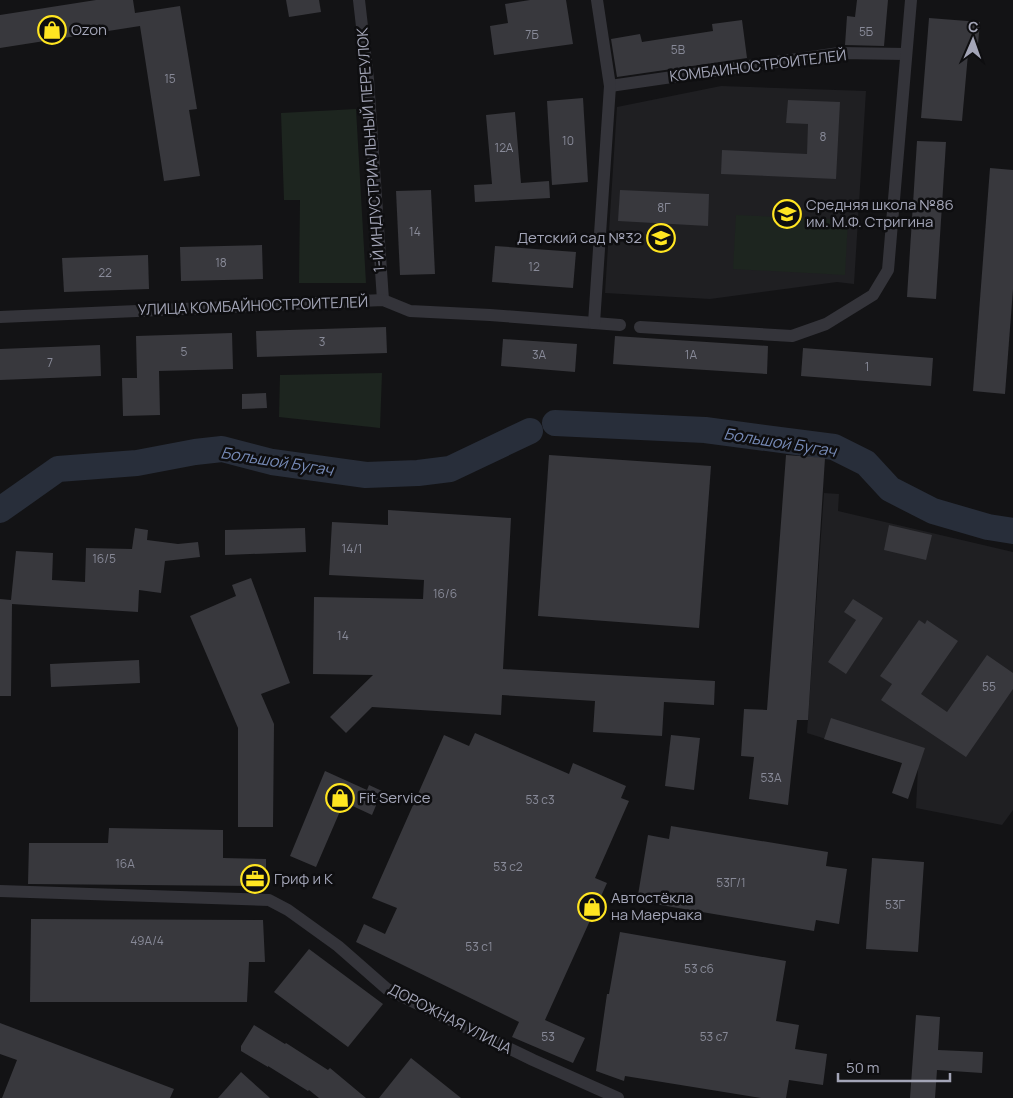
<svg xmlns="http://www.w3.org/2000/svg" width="1013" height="1098" font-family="Manrope,sans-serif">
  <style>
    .built { fill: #1f1f22 }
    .green { fill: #1d251f }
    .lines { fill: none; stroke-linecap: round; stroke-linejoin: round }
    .river { stroke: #282e3a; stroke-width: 26 }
    .building { fill: #38383d }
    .street { stroke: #34343a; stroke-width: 12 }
    .labels { text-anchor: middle; stroke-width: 5; stroke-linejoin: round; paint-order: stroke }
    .number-label { font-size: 12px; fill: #888a98 }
    .poi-label { font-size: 15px; fill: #a3a5b7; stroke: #0e0e10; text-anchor: start }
    .street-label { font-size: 15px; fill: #a3a5b7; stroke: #0e0e10 }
    .water-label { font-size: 16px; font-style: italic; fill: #768ab6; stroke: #0e0e10 }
  </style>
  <rect width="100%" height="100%" fill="#131315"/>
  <!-- built -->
  <g class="built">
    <path d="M721,86L866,91L854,284L837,282L710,299L605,293L617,107Z"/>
    <path d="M824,493L839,494L838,511L1013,552V810L1002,825L916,808L918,768L807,733Z"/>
  </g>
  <!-- green -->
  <g class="green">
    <path d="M356,109L366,283H299L300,200H284L281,113Z"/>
    <path d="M736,215L848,220L845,275L733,269Z"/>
    <path d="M382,373L380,428L279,417L280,375Z"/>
  </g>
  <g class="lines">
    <!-- river -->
    <g class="river">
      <path d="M555,423L705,430L834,447L866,463L890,489L933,511L988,527L1013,531"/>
      <path d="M0,510L58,469L137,463L195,452L222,449L272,462L366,475L418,473L450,469L530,431"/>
    </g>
  </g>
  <!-- building -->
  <g class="building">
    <path d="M96,0H133L135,13L180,6L197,109L189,110L200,176L164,181L140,26L0,48V15Z"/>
    <path d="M286,0H319L321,12L289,17Z"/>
    <path d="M530,0H566L573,44L494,55L490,26L508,23L505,4Z"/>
    <path d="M857,0H888L884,46L845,45L847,16L855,17Z"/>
    <path d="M929,18L980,22L977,55L968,54L962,121L921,118Z"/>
    <path d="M742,20L747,58L617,77L611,39L640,34L642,42L713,31L712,24Z"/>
    <path d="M583,98L588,182L552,185L547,101Z"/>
    <path d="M788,100L840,102L836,179L721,174L722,150L807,154L808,124L786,123Z"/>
    <path d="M515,112L521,183L549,181L550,198L475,202L474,185L492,184L486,115Z"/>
    <path d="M917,141L946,142L936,299L907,297Z"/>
    <path d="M990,168L1013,170V289L1005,394L973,391Z"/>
    <path d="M431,190L435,274L400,275L396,191Z"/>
    <path d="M620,190L709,194L708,226L618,221Z"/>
    <path d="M262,245L263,279L181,281L180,247Z"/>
    <path d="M495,246L576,252L573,288L492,282Z"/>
    <path d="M148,255L149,289L64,292L62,258Z"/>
    <path d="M386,327L387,353L257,357L256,331Z"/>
    <path d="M232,333L233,369L159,371L160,415L123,416L122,378H137L136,336Z"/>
    <path d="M615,336L768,346L767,374L613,364Z"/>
    <path d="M503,339L577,344L575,372L501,366Z"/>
    <path d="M100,345L101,376L0,380V349Z"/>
    <path d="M803,348L933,358L931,386L801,376Z"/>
    <path d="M266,393L267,408L242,409V394Z"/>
    <path d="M549,455L711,466L699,628L538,616Z"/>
    <path d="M786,455L825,458L808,720H797L788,805L749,799L754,757L741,756L744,709L767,710Z"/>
    <path d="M388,510L511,518L503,669L715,681L714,705L664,702L662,736L593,732L595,701L502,695L501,715L372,707L346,733L330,717L373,675L313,674L314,597L423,599L424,580L329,575L332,522L388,525Z"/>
    <path d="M889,525L932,535L926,560L884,550Z"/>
    <path d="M135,528L148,530L147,540L178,544L198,542L200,557L165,561L161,593L139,590L138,612L12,604L11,696H0V599L11,600L16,551L53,553L52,580L85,582L86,548L132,549Z"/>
    <path d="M305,528L306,552L225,555V530Z"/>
    <path d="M251,578L290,683L261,694L274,724L273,827H238V728L190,616L236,596L232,585Z"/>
    <path d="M853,599L883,618L846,674L828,662L856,620L844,612Z"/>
    <path d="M919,620L925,624L927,620L958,641L921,694L947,712L987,655L1013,673V689L966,757L881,700L892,684L880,676Z"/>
    <path d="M139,660L140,683L51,687L50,664Z"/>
    <path d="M831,718L925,748L908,799L892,793L902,763L824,739Z"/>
    <path d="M475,733L569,774L573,763L626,786L621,798L629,801L595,878L607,883L545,1020L585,1038L573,1063L512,1037L519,1022L356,942L364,924L385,934L397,908L372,898L444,735L469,746Z"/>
    <path d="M671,735L700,738L694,790L665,786Z"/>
    <path d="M325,771L367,790L369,785L382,791L372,815L344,802L316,867L290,856Z"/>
    <path d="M671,826L828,852L826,866L847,869L839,924L816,920L814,931L637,901L648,835L669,839Z"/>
    <path d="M109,828L223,830V858L266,859V886L28,884L29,843H108Z"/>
    <path d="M872,858L924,862L918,952L866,949Z"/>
    <path d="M31,919L263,920L265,962H249L247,1002H30Z"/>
    <path d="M620,932L786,961L776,1021L799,1025L795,1049L827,1054L823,1085L789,1080L786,1098H761L625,1076L624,1081L596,1071L607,994H609Z"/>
    <path d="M309,949L383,1004L348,1047L274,992Z"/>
    <path d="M916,1015L940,1017L938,1050L983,1052L982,1073L937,1070L935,1098H910Z"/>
    <path d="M0,1023L174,1089L170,1098H2L17,1060L0,1054Z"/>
    <path d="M254,1025L285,1044L286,1043L328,1070L330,1068L366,1098H319L309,1090L308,1091L268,1066V1067L241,1051V1046Z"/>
    <path d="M411,1058L461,1098H379Z"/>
    <path d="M241,1072L270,1098H218Z"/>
  </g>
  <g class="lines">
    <!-- street -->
    <g class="street">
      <path d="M359,0L368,79L383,300"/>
      <path d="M610,86L839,53L906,54"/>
      <path d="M0,317L383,300L410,311L490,315L620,325"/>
      <path d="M594,323L610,86L597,0"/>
      <path d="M640,327L792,336L826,324L873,295L888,270L911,0"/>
      <path d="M0,891L269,900L288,910L338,946L387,989L533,1060L618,1098"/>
    </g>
  </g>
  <!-- icons -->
  <defs>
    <symbol id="shop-ring" viewBox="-11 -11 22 22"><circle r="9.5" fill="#0e0e10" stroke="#ffe521" stroke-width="1.5"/><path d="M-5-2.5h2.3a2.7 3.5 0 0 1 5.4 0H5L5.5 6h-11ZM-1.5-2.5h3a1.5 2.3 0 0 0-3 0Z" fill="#ffe521"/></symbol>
    <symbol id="school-ring" viewBox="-11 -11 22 22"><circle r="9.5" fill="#0e0e10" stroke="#ffe521" stroke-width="1.5"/><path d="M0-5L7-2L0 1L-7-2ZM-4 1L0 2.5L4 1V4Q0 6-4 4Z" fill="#ffe521"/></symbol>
    <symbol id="office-ring" viewBox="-11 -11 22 22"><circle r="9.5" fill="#0e0e10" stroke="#ffe521" stroke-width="1.5"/><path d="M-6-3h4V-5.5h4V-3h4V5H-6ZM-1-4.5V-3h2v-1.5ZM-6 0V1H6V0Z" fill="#ffe521"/></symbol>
  </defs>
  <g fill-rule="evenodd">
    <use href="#shop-ring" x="36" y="14" width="32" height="32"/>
    <use href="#school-ring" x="771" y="198" width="32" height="32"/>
    <use href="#school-ring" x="645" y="222" width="32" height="32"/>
    <use href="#shop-ring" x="324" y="782" width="32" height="32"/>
    <use href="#office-ring" x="239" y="863" width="32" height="32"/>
    <use href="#shop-ring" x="576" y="891" width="32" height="32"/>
  </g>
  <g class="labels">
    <!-- number labels -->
    <g class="number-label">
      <text x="866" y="36">5Б</text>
      <text x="532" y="39">7Б</text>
      <text x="678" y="54">5В</text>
      <text x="170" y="83">15</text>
      <text x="823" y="141">8</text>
      <text x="568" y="145">10</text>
      <text x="504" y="152">12А</text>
      <text x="664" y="212">8Г</text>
      <text x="415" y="236">14</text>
      <text x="221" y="267">18</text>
      <text x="534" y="271">12</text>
      <text x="105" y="277">22</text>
      <text x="322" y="346">3</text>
      <text x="184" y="356">5</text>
      <text x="539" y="359">3А</text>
      <text x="691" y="359">1А</text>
      <text x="50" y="367">7</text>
      <text x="867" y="371">1</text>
      <text x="352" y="553">14/1</text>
      <text x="104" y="563">16/5</text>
      <text x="445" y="598">16/6</text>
      <text x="343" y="640">14</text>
      <text x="989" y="691">55</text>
      <text x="771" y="782">53А</text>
      <text x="540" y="804">53 с3</text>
      <text x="125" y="868">16А</text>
      <text x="508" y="871">53 с2</text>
      <text x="731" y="887">53Г/1</text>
      <text x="895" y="909">53Г</text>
      <text x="147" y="945">49А/4</text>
      <text x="479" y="951">53 с1</text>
      <text x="699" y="973">53 с6</text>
      <text x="548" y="1041">53</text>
      <text x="714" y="1041">53 с7</text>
    </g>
    <!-- poi labels -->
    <g class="poi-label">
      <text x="71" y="35">Ozon</text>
      <text x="806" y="210">Средняя школа №86<tspan x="806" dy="17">им. М.Ф. Стригина</tspan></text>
      <text x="642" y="243" text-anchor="end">Детский сад №32</text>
      <text x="359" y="803">Fit Service</text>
      <text x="274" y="884">Гриф и К</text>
      <text x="611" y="903">Автостёкла<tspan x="611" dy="17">на Маерчака</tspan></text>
    </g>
    <!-- street labels -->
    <g class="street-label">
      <text transform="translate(758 66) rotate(-7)" y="5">КОМБАИНОСТРОИТЕЛЕЙ</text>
      <text transform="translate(371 150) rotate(-94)" y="5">1-Й ИНДУСТРИАЛЬНЫЙ ПЕРЕУЛОК</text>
      <text transform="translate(253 306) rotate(-2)" y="5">УЛИЦА КОМБАЙНОСТРОИТЕЛЕЙ</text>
      <text transform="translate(450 1019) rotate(27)" y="5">ДОРОЖНАЯ УЛИЦА</text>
    </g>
    <!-- water labels -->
    <g class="water-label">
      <text transform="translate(780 442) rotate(9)" y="6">Большой Бугач</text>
      <text transform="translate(277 461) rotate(9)" y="6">Большой Бугач</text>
    </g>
  </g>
  <!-- north arrow -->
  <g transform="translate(973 40) rotate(2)" stroke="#0e0e10" stroke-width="4" paint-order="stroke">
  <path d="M0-4L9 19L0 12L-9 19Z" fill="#a3a5b7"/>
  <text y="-8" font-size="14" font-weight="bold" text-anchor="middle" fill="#a3a5b7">С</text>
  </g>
  <!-- scale -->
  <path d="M838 1073v8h112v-8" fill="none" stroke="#a3a5b7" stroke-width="2.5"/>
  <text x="846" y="1073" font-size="15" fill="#a3a5b7" stroke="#0e0e10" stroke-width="4" paint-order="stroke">50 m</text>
</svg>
